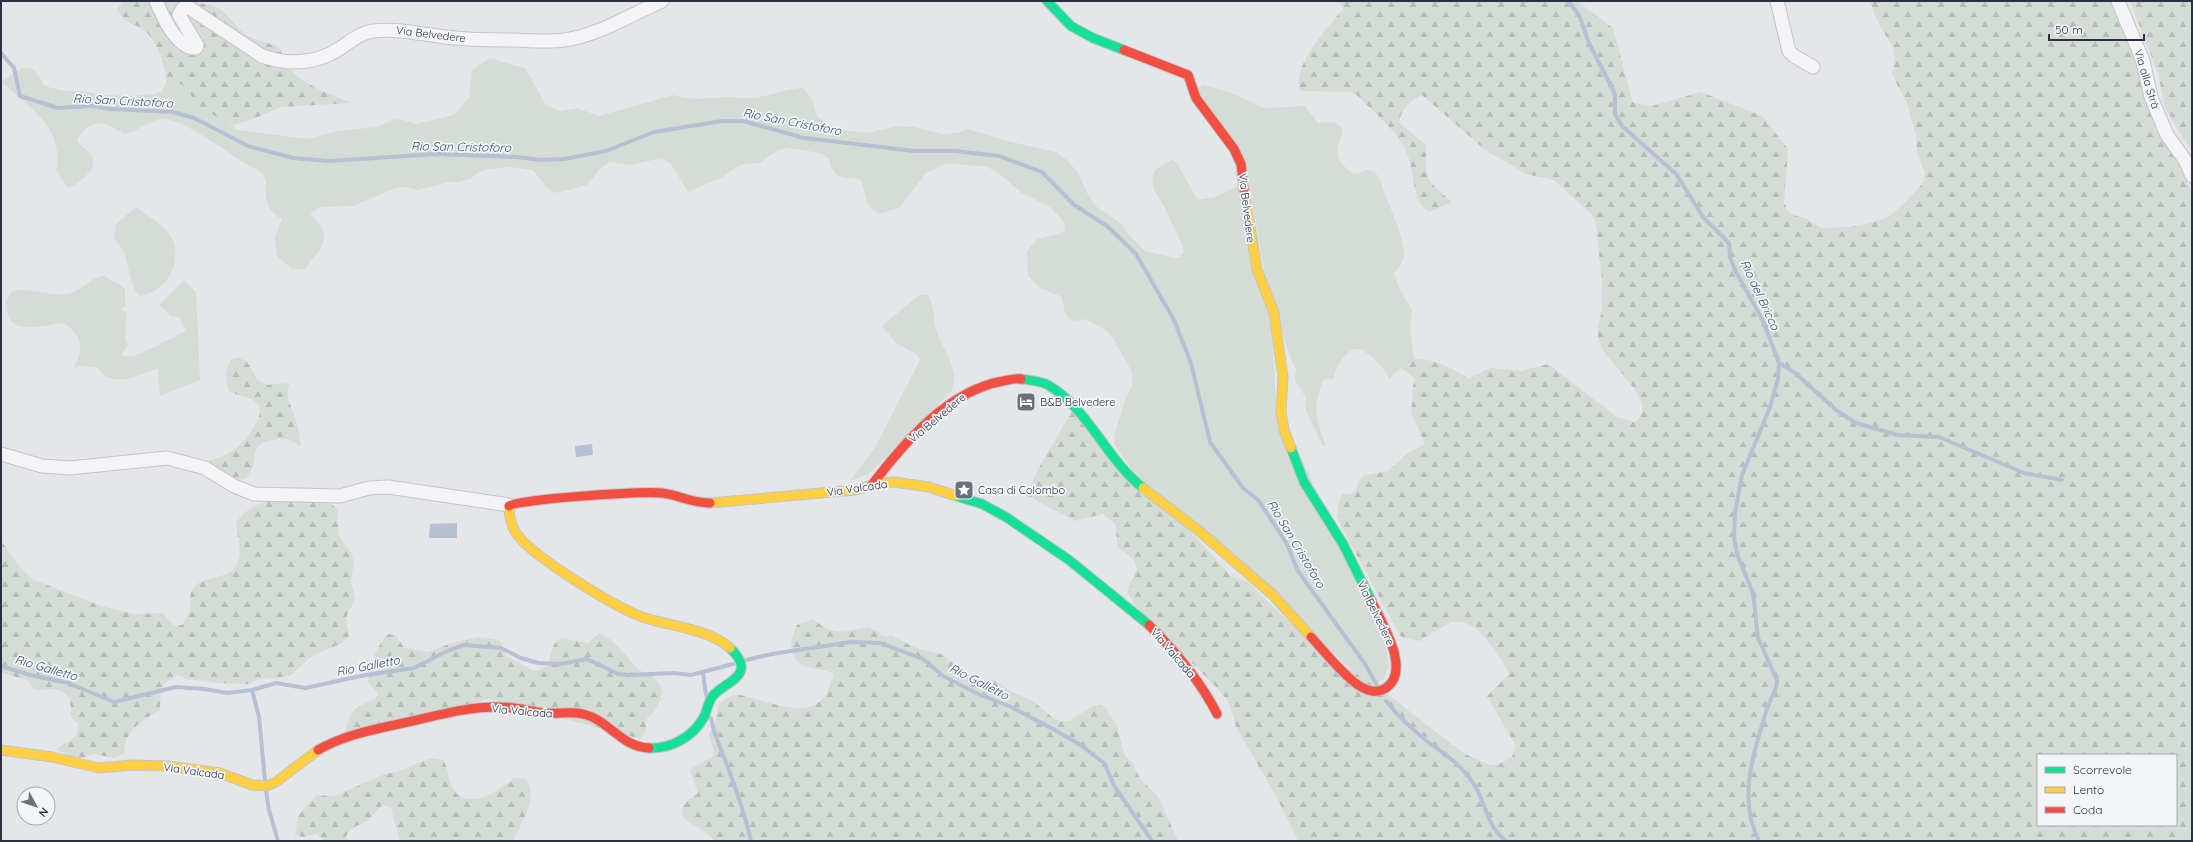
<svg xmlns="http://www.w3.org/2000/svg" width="2193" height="842" font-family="Quicksand,sans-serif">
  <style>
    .green { fill: #d4dcd5 }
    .forest { fill: url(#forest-firs); fill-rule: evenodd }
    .water { fill: #b5c0d3 }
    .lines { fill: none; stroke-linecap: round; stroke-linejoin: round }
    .stream { stroke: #b5c0d3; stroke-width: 4 }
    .street-casing { stroke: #c3c4c7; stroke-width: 15 }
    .fast-casing { stroke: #c3c4c7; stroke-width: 11 }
    .slow-casing { stroke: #c3c4c7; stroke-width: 11 }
    .jam-casing { stroke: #c3c4c7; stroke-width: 11 }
    .street { stroke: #f4f4f6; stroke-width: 13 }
    .fast { stroke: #16e098; stroke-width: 9 }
    .slow { stroke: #ffcf43; stroke-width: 9 }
    .jam { stroke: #f24e42; stroke-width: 9 }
    .labels { text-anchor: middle; stroke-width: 3.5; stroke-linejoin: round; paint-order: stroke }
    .street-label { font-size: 11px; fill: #2b3143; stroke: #f3f5f8 }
    .poi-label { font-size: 11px; fill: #2b3143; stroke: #f3f5f8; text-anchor: start }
    .water-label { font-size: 12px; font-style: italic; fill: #364c76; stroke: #f3f5f8 }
  </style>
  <defs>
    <pattern id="forest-firs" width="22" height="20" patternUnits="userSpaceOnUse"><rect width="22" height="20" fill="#d4dcd5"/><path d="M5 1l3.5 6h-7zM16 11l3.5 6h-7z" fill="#b6bdb8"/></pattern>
  </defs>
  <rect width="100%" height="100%" fill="#e5e6e9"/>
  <!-- green -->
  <g class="green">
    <path d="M490,58L526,69L546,105L561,111L577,108L599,116L673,95C691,101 708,98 726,97C737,97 749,99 760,97C774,94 789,88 803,88L812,100L817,116L835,129L867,133L898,126L914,127L942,134L957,133L968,129L1011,142L1056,152L1068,161L1078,173L1088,195L1097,207L1123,225L1126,232L1145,251L1176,258L1181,256L1184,252L1183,247L1164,206L1155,192L1152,181L1155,170L1172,159L1177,163L1195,196L1199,200L1215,197L1240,185L1271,314L1276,404L1383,633L1389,666L1384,679L1370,686L1136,476L1114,444L1116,429L1125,400L1132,387V372L1112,337L1107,331L1085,319L1077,321L1069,319L1065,313L1062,297L1040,288L1028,276L1027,251L1037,239L1059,234L1065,230L1064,222L1050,207L1022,193L997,172L987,167L956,164H945L926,173L900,207L880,214C861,204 868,195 860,179C842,177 833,179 829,159L820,153L789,148L778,150L760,163L739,165L723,177L688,192L671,164L662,158L631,165L609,162L600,169L587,185L556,193L547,188L533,170L511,167L489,169L479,172L470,179L459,182H449L417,190L407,187L396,188L353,206L320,207L310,213C314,219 321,225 323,231C329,247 311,257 305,269H292L277,256L275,237L282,219C250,201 282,176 250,167C232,156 180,116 161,119C148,121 138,131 125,134C119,132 114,127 108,125C94,119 82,129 77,141C80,146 84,147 88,151C99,162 91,173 81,180C76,183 75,186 68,188L56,170C65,129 29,106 1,82L22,68H30L36,72L44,85L51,88L67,91H84L99,95L131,96L155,94L162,91L166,84L179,82L185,87L198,105L238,130L307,139L339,131L377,127L392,120L400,119L416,124L454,115L469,98L472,70Z"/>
    <path d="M1204,85L1229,92L1264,108L1305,106L1318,123C1329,123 1335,119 1343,130C1336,152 1333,160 1354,174L1368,170L1375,172L1379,178C1385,196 1403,234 1404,251C1405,260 1400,267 1394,273L1399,288L1412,310L1410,329L1414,359L1409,360L1389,379C1385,369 1380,364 1372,357C1368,354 1363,349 1358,349C1345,348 1336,369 1333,379H1324C1312,405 1315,420 1326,445L1323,446L1310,420L1306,410V398L1295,380L1296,369L1289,355L1263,265L1250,188L1197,88Z"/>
    <path d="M136,207C146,215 163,224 170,235C182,252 173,282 154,291C149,294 144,295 139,296C130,283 130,273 126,258C125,251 117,243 114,236L116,224Z"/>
    <path d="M105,276C112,283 116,280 125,289V306L122,310L126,312L125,338L128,345L121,356H134L142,353L186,331L179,317L171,316L159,305L184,280L196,292L200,380L160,396L158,368C138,375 113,390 98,368L80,366L73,369C85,350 83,335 63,323C39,325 6,340 6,300L12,291C32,287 50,297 67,294C82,292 90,276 105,276Z"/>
    <path d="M919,295H928C934,305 933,314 935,325C939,346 961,368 952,390L870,473L850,481L874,449L920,360L916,354L896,343L882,326Z"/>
  </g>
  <!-- forest -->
  <g class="forest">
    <path d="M123,1H194C201,4 214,5 220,9C231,16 236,29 248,36C257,42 271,42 279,48C286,54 284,63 290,69C305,86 331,94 351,103L281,107L258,117L231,126L198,105L185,87L179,83L166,84C167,68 158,43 146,32C134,21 127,28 117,9Z"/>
    <path d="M1339,1H1577L1613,28L1633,103L1652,106L1701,92L1762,116L1788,149L1784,203L1790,214L1807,219L1821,228L1851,227L1871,223L1888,217L1906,202L1923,183L1925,173L1917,153L1916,135L1907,103L1892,75C1899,44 1890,46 1878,22C1874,15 1874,8 1869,1H2112L2192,193V841H1298L1276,796L1236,727L1230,705L1220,691L1135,605L1127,591L1137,569L1134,560L1117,546L1116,525L1103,514L1075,521L1026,495L1043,460L1072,412L1192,533L1231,576L1248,582L1314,646L1390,696L1463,753L1489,765L1499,764L1512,757L1516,746L1487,696L1509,674L1507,669C1495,652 1479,619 1454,622C1446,623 1428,637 1419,641L1401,637L1340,524C1337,511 1337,506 1342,494H1351L1356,490L1359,480L1365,475L1388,471L1408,453L1425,444L1411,413L1414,378L1401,368L1409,359C1430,357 1451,367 1468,378L1491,368L1521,371L1548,364L1617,417L1634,422C1663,406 1609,364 1602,348C1593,329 1601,324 1602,306C1604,285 1598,252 1597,230L1595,219L1590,213L1554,180L1526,174L1484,149L1422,95C1410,101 1401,108 1399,123L1426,145C1426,181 1424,178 1452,202L1429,212C1413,204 1414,175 1409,159C1402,134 1376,115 1358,96L1350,92L1300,91C1292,64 1327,29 1343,9ZM2038,755H2176V825H2038Z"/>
    <path d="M2130,1H2192V152L2165,108L2158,73Z"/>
    <path d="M238,357L247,362L257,379L267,385L289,383C285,399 292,406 296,422C299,429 299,438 301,447C297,444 292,440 287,439C279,438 259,441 256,450C252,464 256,465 245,479C230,481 218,468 205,462C230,454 241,450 254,426C259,418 261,414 259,405L252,399L229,392L226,374L230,360Z"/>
    <path d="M290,499C307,500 327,496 338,510L337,519L340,538L351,553L354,562L351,581L355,599L346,618L349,636L342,643L312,656L290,676L279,678L259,679L249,684L218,683L187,679L178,675C156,687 162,687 160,709C142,722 125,729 124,753L114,758L94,754L74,760L57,749C68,739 78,742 78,724L71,717L70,698C52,683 52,693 33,689L28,680L1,673V540L20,568L34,580L101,606L135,614L162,613L174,626L182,625L191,610C183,565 230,590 239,559C242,548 236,534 236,522C255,500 263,503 290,499Z"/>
    <path d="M813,619C834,637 843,632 869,627L883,636H892L916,648L941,654L976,679L994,680L1008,690L1033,701L1053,718L1060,721H1069L1091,707L1100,704L1106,709L1116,724L1125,756L1132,762L1140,778L1159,798L1178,841H714C708,830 692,826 683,817L682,808L687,801L698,793L690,771L693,767L713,757L714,752L709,734L715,722L719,703L734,694C759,697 806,722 824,697C829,691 831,681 834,674C824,668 814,670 804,666C788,658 789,639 797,625Z"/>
    <path d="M599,633C615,639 625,656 637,668C642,673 650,674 655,679C669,689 658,710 647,718L645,732L641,739L489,699L345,733C351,709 352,709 375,699L378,693L368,682C372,663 374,649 388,634L396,635L404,648L428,652L452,643L479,637L500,640L506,656L534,671L547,667L554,644L561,638L588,643Z"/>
    <path d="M431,758L443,760C449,768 447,778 452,787C466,814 499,790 514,778L526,779C539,798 521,823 513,841H400L391,808L383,805C377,809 375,814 369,819C361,827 352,824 346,836L348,841H324L317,834L303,837L295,835L299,814L316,795L334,796L385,774L397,772Z"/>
  </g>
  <!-- water -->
  <g class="water">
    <path d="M592,444L593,455L576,457L575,446Z"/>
    <path d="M457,523V538H429L430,524Z"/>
  </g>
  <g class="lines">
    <!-- stream -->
    <g class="stream">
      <path d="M1568,1L1579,15L1589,43L1615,94V114L1622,126L1676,174L1703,217L1729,243L1730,257L1735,270L1763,321L1779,363L1794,372L1836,410L1856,423L1898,435L1939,437L2024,473L2062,480"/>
      <path d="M1,53L14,68L20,96L58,108L92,106L111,109L173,112L194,118L248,146L293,158L329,161L437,154L516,157L541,160L564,159L606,151L654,132L722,121H743L804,138L822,140L914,151H955L999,156L1042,172L1074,205L1107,226L1136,254L1174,320L1191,363L1210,442L1243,488L1258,500L1286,542L1298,571L1365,664L1378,687"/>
      <path d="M746,660L772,654L851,642L880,643L923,659L943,676L976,693L1011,707L1053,729L1079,744L1104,763L1115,787L1152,841"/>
      <path d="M1,666L30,675L68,683L114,702L176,687L204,689L227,693L252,690L276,683L305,688L366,675L414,668L447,651L464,645L501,648L521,658L538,663L560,664L587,659L618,674L629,675L674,673L691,675L733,664"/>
      <path d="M703,673L706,695"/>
      <path d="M252,690L259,717L265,780"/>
      <path d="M1386,701C1398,716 1413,730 1428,742C1447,756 1462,765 1475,786C1487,806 1486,825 1506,841"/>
      <path d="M711,718C714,736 721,748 727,765C736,789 745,815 751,841"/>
      <path d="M266,791L269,810L278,841"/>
      <path d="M1759,841C1737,798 1754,752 1767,709C1770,699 1777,691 1777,680L1758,638L1753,593L1737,554L1734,537L1735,513L1742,475L1770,407L1778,379L1779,363"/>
    </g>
    <defs>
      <g id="street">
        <path d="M156,1C162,15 177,50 196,48L197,45L179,15L183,8L188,7L262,56C291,66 317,64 342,47C352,40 362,32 374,31C402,28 428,36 455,38C475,40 496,40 516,40C532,41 548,42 564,40C599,35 630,15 662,1"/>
        <path d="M1777,1L1789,51L1794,56L1813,67"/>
        <path d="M2118,1L2143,61L2151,97L2167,135L2185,160L2192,176"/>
        <path d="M1,454L42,466L70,468L167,458L205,468L234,486L254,494L340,496L369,488L388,487L509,505"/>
      </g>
      <g id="fast">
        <path d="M1047,1L1071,26L1093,38L1124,50"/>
        <path d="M1021,379C1029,380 1041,381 1048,385C1089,409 1106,459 1143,488"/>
        <path d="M1291,448L1304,482L1343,544L1371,600"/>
        <path d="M956,496L982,504L1006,517L1069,560L1149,625"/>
        <path d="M649,748C671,749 693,737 704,717C707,711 708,703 712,697C722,682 760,677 730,648"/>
      </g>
      <g id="slow">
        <path d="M1244,190L1257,269L1274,313L1283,377L1281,412L1284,430L1291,448"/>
        <path d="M1143,488L1198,530L1273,595L1311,637"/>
        <path d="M710,503L855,490L880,483L894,482L929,487L956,496"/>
        <path d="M509,506C509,515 511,525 516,533C532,557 614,606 642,617C668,626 710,629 730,648"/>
        <path d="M1,750L52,757L99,768L133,765L168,766L220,773L252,785L267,786L276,782L318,750"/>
      </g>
      <g id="jam">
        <path d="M1124,50L1188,75L1196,98L1234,149L1241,164L1244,190"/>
        <path d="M871,486C904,443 947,391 1003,381C1009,380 1016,378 1021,379"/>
        <path d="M509,506C517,499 644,491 662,493C679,495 691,503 710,503"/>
        <path d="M1149,625C1176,652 1200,680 1217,714"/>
        <path d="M1311,637C1326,653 1341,673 1358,685C1368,691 1376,694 1386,688C1412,670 1381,622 1371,600"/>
        <path d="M318,750C346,734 377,729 408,722C439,715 470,706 501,707C517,707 531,712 547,713C559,714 571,711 583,714C609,720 621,747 649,748"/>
      </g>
    </defs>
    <!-- street casing -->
    <use href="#street" class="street-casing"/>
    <!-- fast casing -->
    <use href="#fast" class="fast-casing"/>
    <!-- slow casing -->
    <use href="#slow" class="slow-casing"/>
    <!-- jam casing -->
    <use href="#jam" class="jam-casing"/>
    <!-- street -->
    <use href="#street" class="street"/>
    <!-- fast -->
    <use href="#fast" class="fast"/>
    <!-- slow -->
    <use href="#slow" class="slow"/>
    <!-- jam -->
    <use href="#jam" class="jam"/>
  </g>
  <!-- icons -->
  <defs>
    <symbol id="hotel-square" viewBox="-11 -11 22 22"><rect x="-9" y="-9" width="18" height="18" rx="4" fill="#6c707d" stroke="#f3f5f8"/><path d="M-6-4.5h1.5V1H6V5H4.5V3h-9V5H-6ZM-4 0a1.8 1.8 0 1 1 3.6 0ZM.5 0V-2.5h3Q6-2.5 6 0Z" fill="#fff"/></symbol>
    <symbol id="sight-square" viewBox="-11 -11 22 22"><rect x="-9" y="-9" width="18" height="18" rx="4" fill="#6c707d" stroke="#f3f5f8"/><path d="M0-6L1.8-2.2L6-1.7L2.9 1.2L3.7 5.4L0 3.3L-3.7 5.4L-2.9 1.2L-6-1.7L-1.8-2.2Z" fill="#fff"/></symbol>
  </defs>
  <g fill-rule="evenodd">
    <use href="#hotel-square" x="1015" y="391" width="22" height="22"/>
    <use href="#sight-square" x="953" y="479" width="22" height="22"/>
  </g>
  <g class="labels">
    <!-- street labels -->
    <g class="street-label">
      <text transform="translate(431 34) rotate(7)" y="4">Via Belvedere</text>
      <text transform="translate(2147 79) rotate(73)" y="4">Via alla Strà</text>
      <text transform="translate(1247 208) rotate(83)" y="4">Via Belvedere</text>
      <text transform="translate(937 418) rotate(-40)" y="4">Via Belvedere</text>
      <text transform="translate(857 488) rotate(-8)" y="4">Via Valcada</text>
      <text transform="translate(1376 613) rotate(64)" y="4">Via Belvedere</text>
      <text transform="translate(1173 653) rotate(49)" y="4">Via Valcada</text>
      <text transform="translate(522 711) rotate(5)" y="4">Via Valcada</text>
      <text transform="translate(194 771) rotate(8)" y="4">Via Valcada</text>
    </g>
    <!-- poi labels -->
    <g class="poi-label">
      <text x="1040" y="406">B&amp;B Belvedere</text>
      <text x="978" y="494">Casa di Colombo</text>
    </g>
    <!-- water labels -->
    <g class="water-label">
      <text transform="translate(123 101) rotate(3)" y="4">Rio San Cristoforo</text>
      <text transform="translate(792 122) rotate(11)" y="4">Rio San Cristoforo</text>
      <text transform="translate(461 147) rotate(1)" y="4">Rio San Cristoforo</text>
      <text transform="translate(1760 295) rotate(65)" y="4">Rio del Bricco</text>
      <text transform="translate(1296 544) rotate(59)" y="4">Rio San Cristoforo</text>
      <text transform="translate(368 666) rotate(-11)" y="4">Rio Galletto</text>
      <text transform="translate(46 668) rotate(16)" y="4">Rio Galletto</text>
      <text transform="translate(979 682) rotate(27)" y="4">Rio Galletto</text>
    </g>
  </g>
  <!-- border -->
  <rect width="2193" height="842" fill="none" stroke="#2b3143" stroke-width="4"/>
  <!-- legend -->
  <rect x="2037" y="754" width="140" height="72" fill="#f3f5f8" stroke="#a3a7b0"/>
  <rect x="2045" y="767" width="20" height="6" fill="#16e098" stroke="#a3a7b0"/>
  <text x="2073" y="774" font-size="12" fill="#2b3143">Scorrevole</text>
  <rect x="2045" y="787" width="20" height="6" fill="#ffcf43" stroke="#a3a7b0"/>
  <text x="2073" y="794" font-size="12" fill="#2b3143">Lento</text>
  <rect x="2045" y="807" width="20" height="6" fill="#f24e42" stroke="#a3a7b0"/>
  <text x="2073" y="814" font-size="12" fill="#2b3143">Coda</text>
  <!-- north arrow -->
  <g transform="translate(36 806) rotate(130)"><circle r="19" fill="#f3f5f8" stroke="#a3a7b0"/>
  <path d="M0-3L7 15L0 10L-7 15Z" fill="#6c707d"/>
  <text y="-6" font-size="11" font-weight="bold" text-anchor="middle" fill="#2b3143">N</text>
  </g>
  <!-- scale -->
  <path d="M2049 34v6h95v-6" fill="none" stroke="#2b3143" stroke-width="2"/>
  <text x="2055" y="34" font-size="12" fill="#2b3143" stroke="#f3f5f8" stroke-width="3" paint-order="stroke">50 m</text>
</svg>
